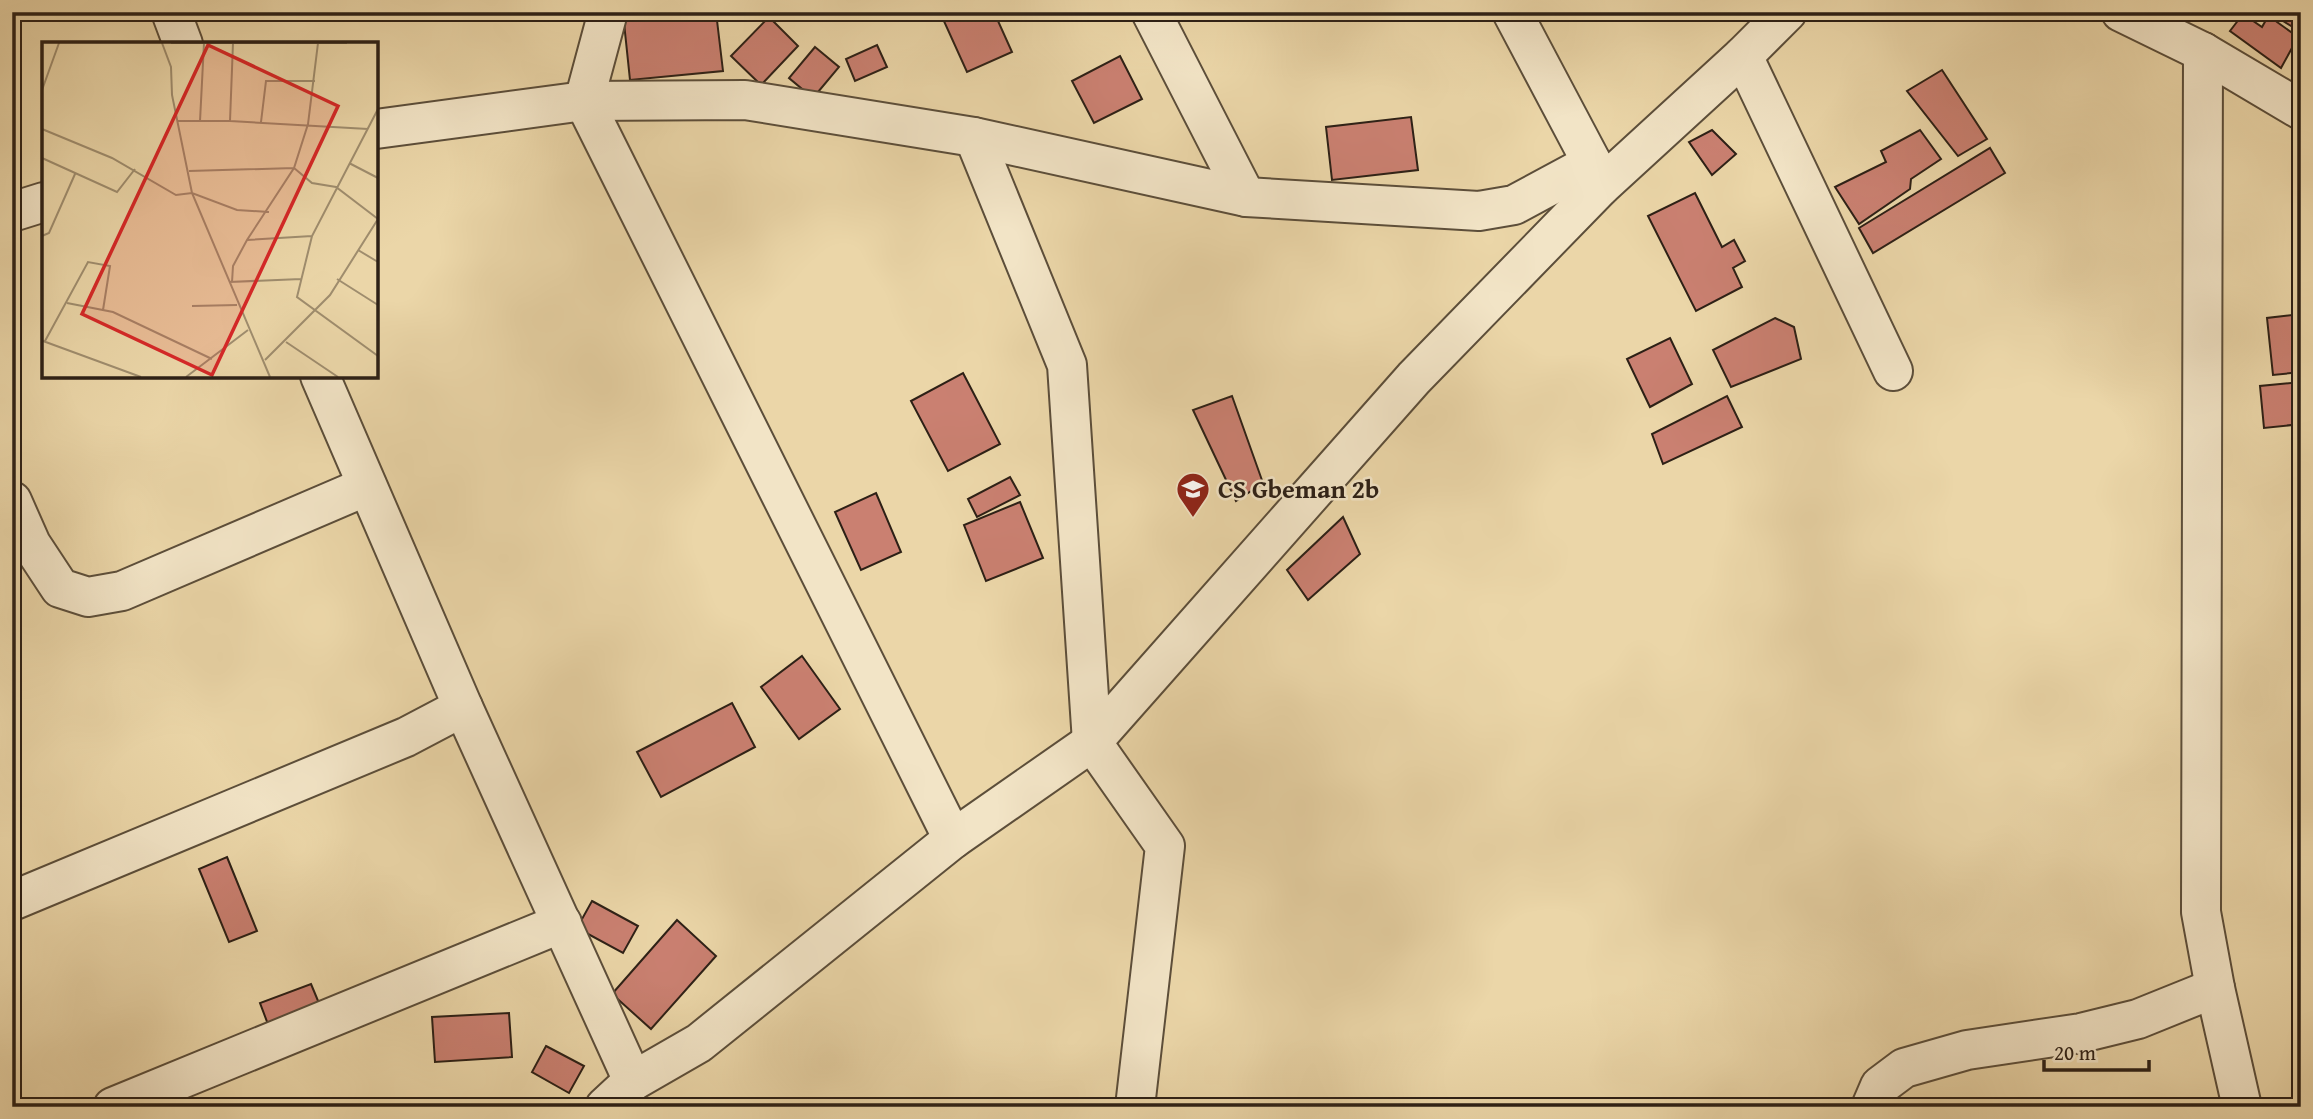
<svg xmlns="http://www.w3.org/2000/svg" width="2313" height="1119" font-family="'Gentium Book Plus',serif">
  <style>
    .building { fill: #ca8071; stroke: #2d2016; stroke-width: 2 }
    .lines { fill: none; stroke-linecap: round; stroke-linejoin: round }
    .minor-casing { stroke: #5c4e3a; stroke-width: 42 }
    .minor { stroke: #f2e4c6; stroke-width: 38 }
    .labels { text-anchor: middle; stroke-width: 5; stroke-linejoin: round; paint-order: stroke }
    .poi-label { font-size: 26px; font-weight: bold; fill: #2d2016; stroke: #f2e4c6; text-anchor: start }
    .inset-road { fill: none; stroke: #9f8d6e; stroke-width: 2 }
    .view { fill: #d62828; fill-opacity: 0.15; stroke: #d62828; stroke-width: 3.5 }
    .inset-edge { fill: none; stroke: #2d2016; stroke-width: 3.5 }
  </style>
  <rect width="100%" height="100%" fill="#ebd6a8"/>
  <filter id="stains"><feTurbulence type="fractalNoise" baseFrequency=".00286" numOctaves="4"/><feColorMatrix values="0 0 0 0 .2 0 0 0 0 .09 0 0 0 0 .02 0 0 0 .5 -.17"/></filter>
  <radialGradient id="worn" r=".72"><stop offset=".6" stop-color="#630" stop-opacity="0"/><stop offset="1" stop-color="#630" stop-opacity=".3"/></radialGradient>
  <!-- building -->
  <g class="building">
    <path d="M716,12L723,71L630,80L623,13Z"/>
    <path d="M957,12H994L1012,52L967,72L943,19Z"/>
    <path d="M2255,12H2283L2277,22L2298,37L2281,68L2230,31L2243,14L2262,27L2266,20Z"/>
    <path d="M2289,12H2301V32L2283,21Z"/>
    <path d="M769,17L798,46L761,85L731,56Z"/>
    <path d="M877,45L887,67L855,81L846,59Z"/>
    <path d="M815,47L839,67L813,98L789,78Z"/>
    <path d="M1120,56L1142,99L1094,123L1072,81Z"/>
    <path d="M1942,70L1987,139L1958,156L1907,91Z"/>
    <path d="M1411,117L1418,170L1332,180L1326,127Z"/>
    <path d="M1712,130L1736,154L1712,175L1689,142Z"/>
    <path d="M1920,130L1941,159L1911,179L1910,189L1859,224L1835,187L1886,162L1881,151Z"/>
    <path d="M1990,148L2005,173L1873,253L1859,228Z"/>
    <path d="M1695,193L1722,247L1734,240L1745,261L1733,268L1742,287L1696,311L1648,216Z"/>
    <path d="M2301,314V372L2273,375L2267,318Z"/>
    <path d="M1775,318L1794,327L1801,359L1731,387L1713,350Z"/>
    <path d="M1670,338L1692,384L1650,407L1627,359Z"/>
    <path d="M963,373L1000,444L948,471L911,401Z"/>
    <path d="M2301,382V424L2264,428L2260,386Z"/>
    <path d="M1232,396L1263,483L1236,501L1193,410Z"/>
    <path d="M1727,396L1742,427L1663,464L1652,434Z"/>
    <path d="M2301,468V526H2299L2293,469Z"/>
    <path d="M1010,477L1020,495L977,517L968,499Z"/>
    <path d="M876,493L901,552L861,570L835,512Z"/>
    <path d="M1020,502L1043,558L986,581L964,525Z"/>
    <path d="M1343,517L1360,554L1308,600L1287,570Z"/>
    <path d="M2292,554H2301V600L2295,601Z"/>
    <path d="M802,656L840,709L799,739L761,687Z"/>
    <path d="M732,703L755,747L661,797L637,752Z"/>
    <path d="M227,857L257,931L229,942L199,869Z"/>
    <path d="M592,901L638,926L623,953L577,928Z"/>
    <path d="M677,920L716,956L651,1029L612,994Z"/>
    <path d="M311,984L321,1008L269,1027L260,1003Z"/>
    <path d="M509,1013L512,1057L435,1062L432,1017Z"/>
    <path d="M546,1046L584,1066L569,1093L532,1072Z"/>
  </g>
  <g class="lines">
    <defs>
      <g id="minor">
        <path d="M171,12L183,44"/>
        <path d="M608,12L584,101L953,839"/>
        <path d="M1151,12L1246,197"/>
        <path d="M1512,12L1592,163L1600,187"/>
        <path d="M2121,12L2203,52L2301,110"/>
        <path d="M2203,52L2201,912L2215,988L2242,1107"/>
        <path d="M1743,56L1893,371"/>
        <path d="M376,129L584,101L745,100L974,137L1246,197L1479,211L1514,205L1592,163"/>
        <path d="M974,137L1067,365L1092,742L1165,846L1135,1107"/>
        <path d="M12,212L44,202"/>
        <path d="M320,376L463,707"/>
        <path d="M12,501L31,544L60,588L88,597L122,591L367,486"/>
        <path d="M12,901L406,737L463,707L633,1081"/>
        <path d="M113,1107L562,923"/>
        <path d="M605,1107L633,1081L699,1043L953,839L1092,742L1414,378L1600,187L1743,56L1787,12"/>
        <path d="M1871,1107L1880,1086L1904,1068L1967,1050L2081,1033L2138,1019L2215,988"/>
      </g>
    </defs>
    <!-- minor casing -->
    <use href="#minor" class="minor-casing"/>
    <!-- minor -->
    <use href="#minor" class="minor"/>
  </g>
  <!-- icons -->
  <defs>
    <symbol id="school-pin" viewBox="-11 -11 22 30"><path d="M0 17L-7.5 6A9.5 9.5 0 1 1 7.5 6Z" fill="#8f2418" stroke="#f2e4c6"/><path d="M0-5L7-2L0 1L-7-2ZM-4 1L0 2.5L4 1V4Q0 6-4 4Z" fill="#fff"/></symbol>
  </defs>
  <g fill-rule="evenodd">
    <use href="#school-pin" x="1174" y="470" width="38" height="52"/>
  </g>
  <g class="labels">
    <!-- poi labels -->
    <g class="poi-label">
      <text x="1218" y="498">CS Gbeman 2b</text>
    </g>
  </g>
  <!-- overview -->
  <g transform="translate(42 42)">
    <rect width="336" height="336" fill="#ebd6a8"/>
    <path class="inset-road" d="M120,1L129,25L130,53L150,151L228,335M129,1H305M0,48L17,1M336,67L270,194L255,255L336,314M136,79H188L191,1M158,79L162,1M188,79L326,87M219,80L224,39H273M0,87L70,116L134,153L150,151L195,168L227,170M0,116L75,150L93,127M307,121L336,136M147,129L252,126L270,141L294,145L336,177M0,194L7,191L33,132M205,198L270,194M316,208L336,220M295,237L336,263M187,240L259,237M190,240L191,224L205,198L252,126L266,82L276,1M25,261L71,270L170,317M150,264L195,263M1,299L99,335M3,299L46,220L68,224L61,268M244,300L296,335M223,318L288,253L336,177M144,335L206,288"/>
    <path class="view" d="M166,3L296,64L170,333L40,272Z"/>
    <rect width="336" height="336" class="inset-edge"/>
  </g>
  <!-- margin -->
  <rect width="2313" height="1119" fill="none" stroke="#ebd6a8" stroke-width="42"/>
  <rect x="14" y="14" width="2285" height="1091" fill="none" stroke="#2d2016" stroke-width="3.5"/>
  <rect x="21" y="21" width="2271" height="1077" fill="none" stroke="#2d2016" stroke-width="2"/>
  <!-- scale -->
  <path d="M2044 1060v10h105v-10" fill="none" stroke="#2d2016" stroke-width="3.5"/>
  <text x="2054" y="1060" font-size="21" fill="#2d2016" stroke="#f2e4c6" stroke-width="5" paint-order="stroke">20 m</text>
  <rect width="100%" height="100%" filter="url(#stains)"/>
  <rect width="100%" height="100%" fill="url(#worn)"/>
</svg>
